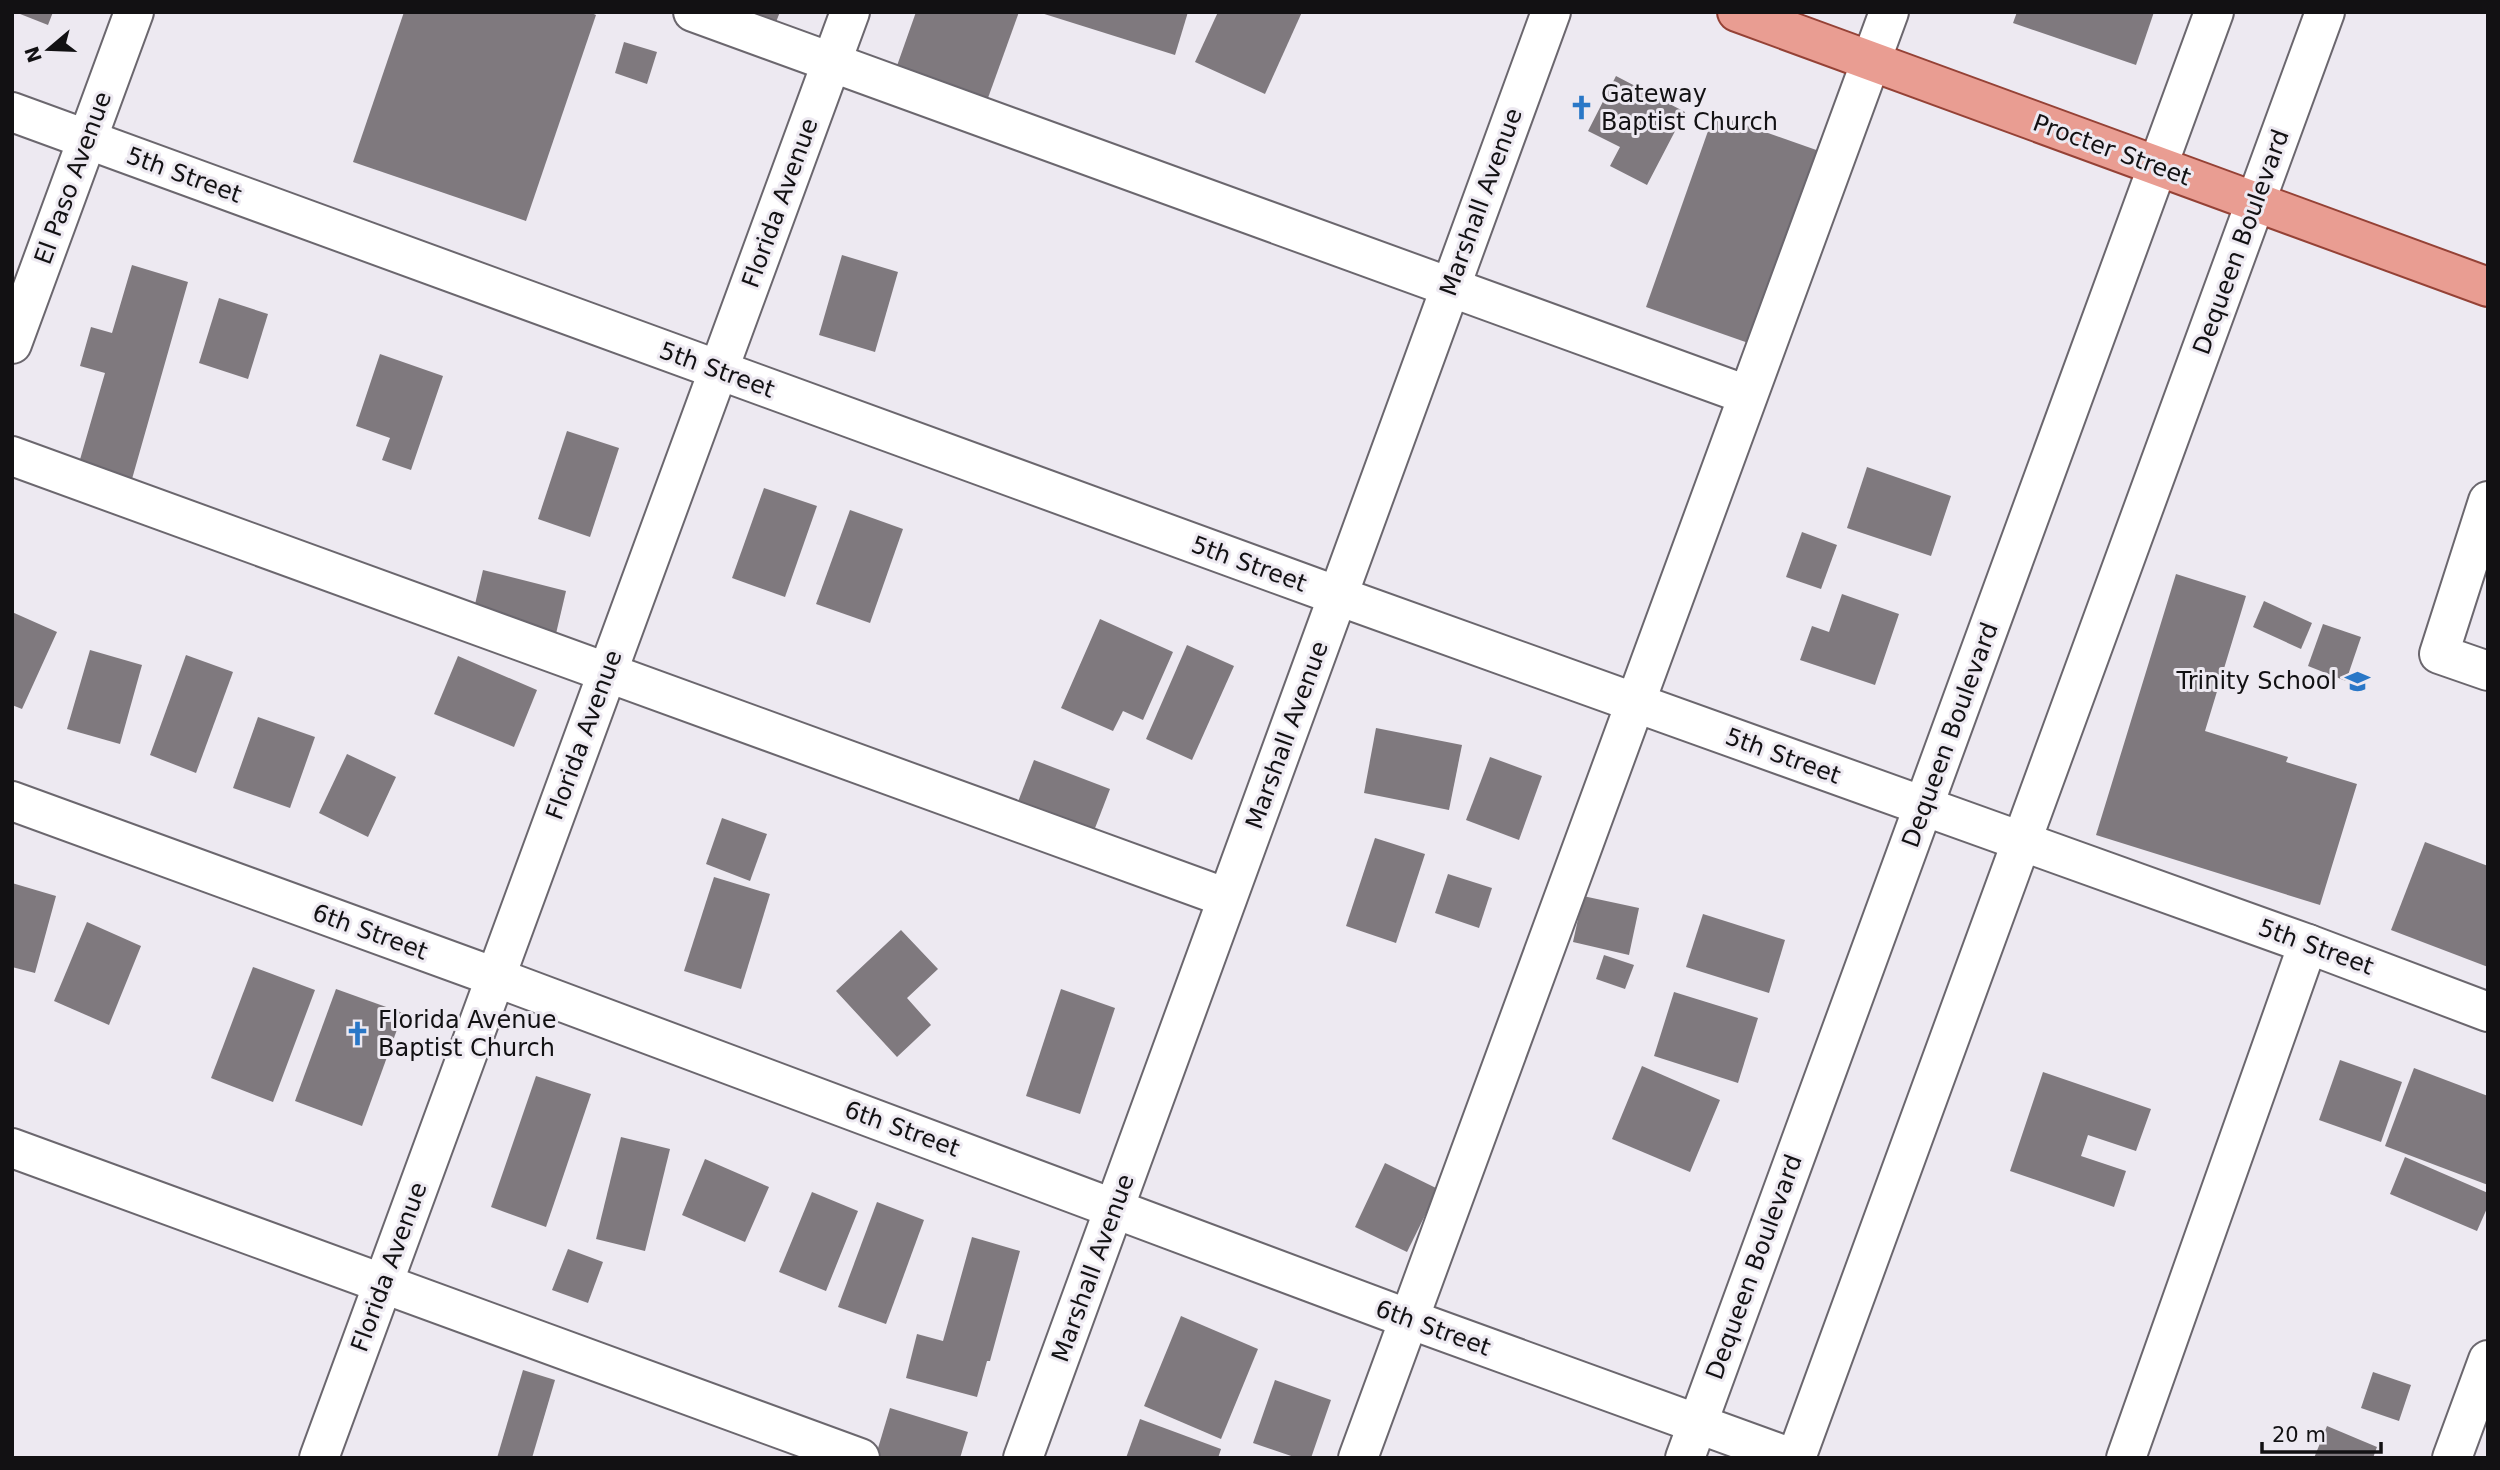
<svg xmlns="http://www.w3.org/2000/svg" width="2500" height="1470" font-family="'DejaVu Sans',sans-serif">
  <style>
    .building { fill: #7f797e }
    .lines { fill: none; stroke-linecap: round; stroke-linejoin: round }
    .minor-casing { stroke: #6b676e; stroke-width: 42 }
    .major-casing { stroke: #954236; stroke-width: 42 }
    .minor { stroke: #fff; stroke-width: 38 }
    .major { stroke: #e99d92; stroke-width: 38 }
    .labels { text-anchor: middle; stroke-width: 6; stroke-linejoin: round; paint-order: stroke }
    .poi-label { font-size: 24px; fill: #121113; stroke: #ede9f1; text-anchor: start }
    .street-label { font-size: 24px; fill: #121113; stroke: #ede9f1 }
  </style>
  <rect width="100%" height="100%" fill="#ede9f1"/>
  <!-- building -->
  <g class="building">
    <path d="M15,12H53L48,25Z"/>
    <path d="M404,12H589L596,15L526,221L353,162Z"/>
    <path d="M732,12H780L774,27Z"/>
    <path d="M916,12H1019L984,109L893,77Z"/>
    <path d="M1038,12H1188L1175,55Z"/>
    <path d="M1218,12H1302L1265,94L1195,62Z"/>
    <path d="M2017,12H2154L2136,65L2013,23Z"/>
    <path d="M624,42L657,52L647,84L615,73Z"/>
    <path d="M1616,76L1685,112L1647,185L1610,166L1620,147L1588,131Z"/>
    <path d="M1714,114L1822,152L1754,345L1646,307Z"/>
    <path d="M842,255L898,272L875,352L819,335Z"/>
    <path d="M132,265L188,282L132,479L79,463L105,373L80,366L91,327L112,333Z"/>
    <path d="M219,298L268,314L248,379L199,363Z"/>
    <path d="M380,354L443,376L411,470L382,460L390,438L356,426Z"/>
    <path d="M567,431L619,448L590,537L538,519Z"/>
    <path d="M1867,467L1951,496L1931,556L1847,528Z"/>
    <path d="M764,488L817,506L785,597L732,578Z"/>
    <path d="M850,510L903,529L870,623L816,604Z"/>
    <path d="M1802,532L1837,545L1821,589L1786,577Z"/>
    <path d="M483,570L566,591L555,638L472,617Z"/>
    <path d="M2176,574L2246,596L2205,731L2288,757L2286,762L2357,784L2320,905L2096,835Z"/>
    <path d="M1842,594L1899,614L1875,685L1800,660L1812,626L1829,632Z"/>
    <path d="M2264,601L2312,623L2301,649L2253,627Z"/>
    <path d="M12,612L57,632L22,709L12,705Z"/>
    <path d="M1100,619L1173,652L1143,720L1123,711L1113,731L1061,708Z"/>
    <path d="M2323,624L2361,637L2346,681L2308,666Z"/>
    <path d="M1187,645L1234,666L1192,760L1146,739Z"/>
    <path d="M90,650L142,665L120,744L67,729Z"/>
    <path d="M186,655L233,672L196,773L150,755Z"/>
    <path d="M458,656L537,690L514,747L434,714Z"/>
    <path d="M258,717L315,737L290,808L233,788Z"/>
    <path d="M1376,728L1462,745L1449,810L1364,793Z"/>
    <path d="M347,754L396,777L368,837L319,813Z"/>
    <path d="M1490,757L1542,776L1519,840L1466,820Z"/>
    <path d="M1034,760L1110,789L1092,836L1016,807Z"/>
    <path d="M722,818L767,834L750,881L706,864Z"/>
    <path d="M1375,838L1425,854L1396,943L1346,926Z"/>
    <path d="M2425,842L2488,866V967L2391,930Z"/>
    <path d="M1448,874L1492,888L1479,928L1435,913Z"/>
    <path d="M714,877L770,894L741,989L684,971Z"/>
    <path d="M12,883L56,896L35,973L12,967Z"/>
    <path d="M1583,896L1639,908L1629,955L1573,942Z"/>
    <path d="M1703,914L1785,940L1769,993L1686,967Z"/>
    <path d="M87,922L141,946L109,1025L54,1001Z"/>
    <path d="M901,930L938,969L907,998L931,1025L897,1057L836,991Z"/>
    <path d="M1604,955L1634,965L1625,989L1596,979Z"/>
    <path d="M253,967L315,990L273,1102L211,1078Z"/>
    <path d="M336,989L403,1013L362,1126L295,1101Z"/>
    <path d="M1061,989L1115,1008L1080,1114L1026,1096Z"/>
    <path d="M1674,992L1758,1018L1738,1083L1654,1056Z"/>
    <path d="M2340,1060L2402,1082L2381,1142L2319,1120Z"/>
    <path d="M1642,1066L1720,1100L1690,1172L1612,1139Z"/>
    <path d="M2414,1068L2488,1096V1185L2385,1146Z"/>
    <path d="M2043,1072L2151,1109L2136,1151L2088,1135L2081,1156L2126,1171L2114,1207L2010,1171Z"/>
    <path d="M536,1076L591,1094L546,1227L491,1207Z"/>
    <path d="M621,1137L670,1149L645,1251L596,1239Z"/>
    <path d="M2405,1157L2488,1193V1206L2477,1231L2390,1194Z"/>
    <path d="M705,1159L769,1187L745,1242L682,1215Z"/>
    <path d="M1385,1163L1438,1189L1407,1252L1355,1227Z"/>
    <path d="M812,1192L858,1211L826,1291L779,1272Z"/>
    <path d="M877,1202L924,1220L886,1324L838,1307Z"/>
    <path d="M972,1237L1020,1251L990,1361H987L977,1397L906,1378L917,1334L943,1341Z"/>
    <path d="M568,1249L603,1262L588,1303L552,1290Z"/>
    <path d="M1181,1316L1258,1349L1221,1439L1144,1406Z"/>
    <path d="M523,1370L555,1380L532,1458H497Z"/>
    <path d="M2373,1372L2411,1385L2399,1421L2361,1408Z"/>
    <path d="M1275,1380L1331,1400L1311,1458H1297L1253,1443Z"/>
    <path d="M890,1408L968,1432L960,1458H884L876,1455Z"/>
    <path d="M1140,1419L1221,1449L1218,1458H1126Z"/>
    <path d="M2327,1426L2377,1447L2373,1458H2314Z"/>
  </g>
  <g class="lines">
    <defs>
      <g id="minor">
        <path d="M693,12L1747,395"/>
        <path d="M12,112L1338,596L2308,944L2488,1012"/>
        <path d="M12,344L134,12"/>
        <path d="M12,456L1227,898"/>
        <path d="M2488,501L2439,654L2488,671"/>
        <path d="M12,801L495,977L1409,1319L1792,1458"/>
        <path d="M12,1148L860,1458"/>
        <path d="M319,1458L850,12"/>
        <path d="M1023,1458L1551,12"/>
        <path d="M1358,1458L1889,12"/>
        <path d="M1685,1458L2214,12"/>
        <path d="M1796,1458L2325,12"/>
        <path d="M2126,1458L2308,944"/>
        <path d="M2452,1458L2488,1360"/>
      </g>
      <path id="major" d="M1737,12L2488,287"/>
    </defs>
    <!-- minor casing -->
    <use href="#minor" class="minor-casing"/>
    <!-- major casing -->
    <use href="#major" class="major-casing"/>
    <!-- minor -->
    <use href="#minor" class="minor"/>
    <!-- major -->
    <use href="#major" class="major"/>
  </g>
  <!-- icons -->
  <defs>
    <symbol id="church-bare" viewBox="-9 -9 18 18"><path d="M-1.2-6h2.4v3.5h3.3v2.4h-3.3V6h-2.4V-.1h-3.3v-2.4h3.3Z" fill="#2977c7" stroke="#ede9f1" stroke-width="2.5" paint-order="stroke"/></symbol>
    <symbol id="school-bare" viewBox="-9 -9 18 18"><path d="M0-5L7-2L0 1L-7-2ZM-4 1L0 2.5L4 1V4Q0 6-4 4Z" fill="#2977c7" stroke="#ede9f1" stroke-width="2.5" paint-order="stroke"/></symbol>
  </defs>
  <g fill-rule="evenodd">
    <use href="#church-bare" x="1564" y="90" width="35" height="35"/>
    <use href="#school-bare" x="2340" y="664" width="35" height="35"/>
    <use href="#church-bare" x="340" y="1016" width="35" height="35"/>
  </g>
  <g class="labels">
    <!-- poi labels -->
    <g class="poi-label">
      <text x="1601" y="102">Gateway<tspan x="1601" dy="28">Baptist Church</tspan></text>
      <text x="2337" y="689" text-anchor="end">Trinity School</text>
      <text x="378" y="1028">Florida Avenue<tspan x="378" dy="28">Baptist Church</tspan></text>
    </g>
    <!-- street labels -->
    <g class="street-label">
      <text transform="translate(2112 150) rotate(20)" y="8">Procter Street</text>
      <text transform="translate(184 175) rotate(20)" y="8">5th Street</text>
      <text transform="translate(73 178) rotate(-70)" y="8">El Paso Avenue</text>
      <text transform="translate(1481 202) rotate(-70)" y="8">Marshall Avenue</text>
      <text transform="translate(780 203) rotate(-70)" y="8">Florida Avenue</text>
      <text transform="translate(2241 242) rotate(-70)" y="8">Dequeen Boulevard</text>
      <text transform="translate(717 370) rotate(20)" y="8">5th Street</text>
      <text transform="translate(1249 564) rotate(20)" y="8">5th Street</text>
      <text transform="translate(584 735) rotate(-70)" y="8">Florida Avenue</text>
      <text transform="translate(1287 735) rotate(-70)" y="8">Marshall Avenue</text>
      <text transform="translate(1950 735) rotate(-70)" y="8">Dequeen Boulevard</text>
      <text transform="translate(1783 756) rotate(20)" y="8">5th Street</text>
      <text transform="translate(370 932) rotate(20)" y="8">6th Street</text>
      <text transform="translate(2316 947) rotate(20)" y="8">5th Street</text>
      <text transform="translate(902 1129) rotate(20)" y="8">6th Street</text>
      <text transform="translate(389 1267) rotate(-70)" y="8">Florida Avenue</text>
      <text transform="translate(1754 1267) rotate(-70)" y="8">Dequeen Boulevard</text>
      <text transform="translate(1093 1268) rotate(-70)" y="8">Marshall Avenue</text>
      <text transform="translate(1433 1328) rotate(20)" y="8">6th Street</text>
    </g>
  </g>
  <!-- border -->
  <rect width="2500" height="1470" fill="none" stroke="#121113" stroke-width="28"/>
  <!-- north arrow -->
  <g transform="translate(49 49) rotate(251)" stroke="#ede9f1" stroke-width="5" paint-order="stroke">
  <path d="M0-5L12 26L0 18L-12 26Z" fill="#121113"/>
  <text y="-10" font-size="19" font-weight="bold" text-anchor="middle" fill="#121113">N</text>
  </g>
  <!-- scale -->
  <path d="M2262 1442v10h119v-10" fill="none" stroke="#121113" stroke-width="3.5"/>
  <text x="2272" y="1442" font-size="21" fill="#121113" stroke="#ede9f1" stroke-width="5" paint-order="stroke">20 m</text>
</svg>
